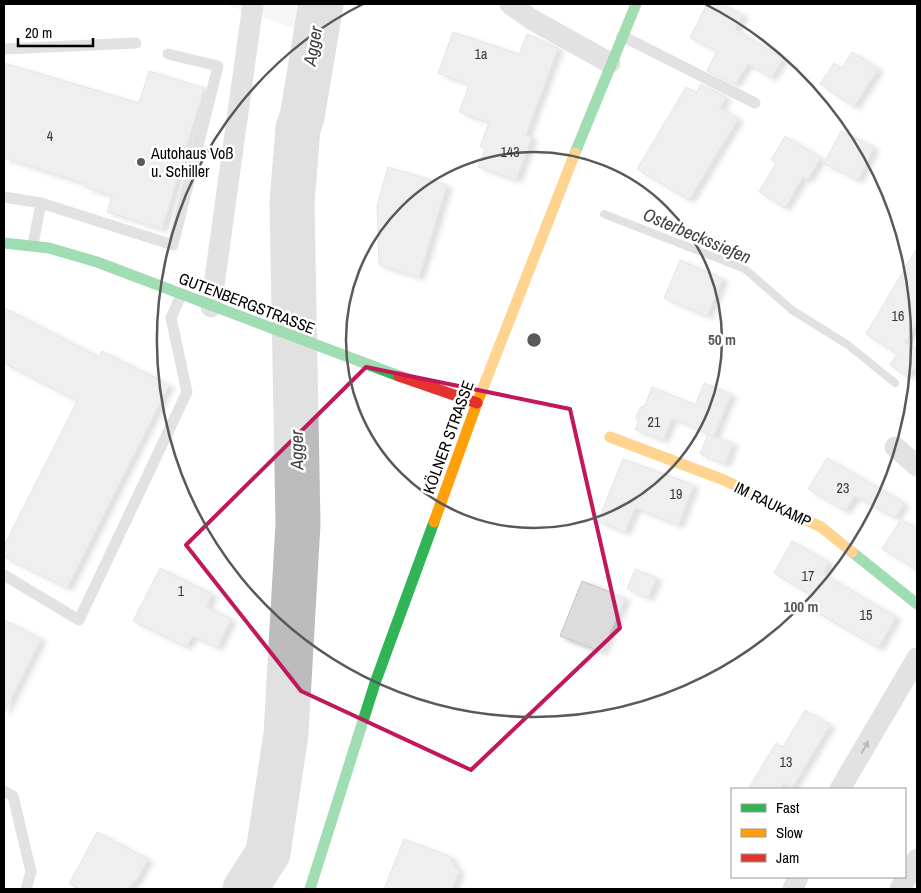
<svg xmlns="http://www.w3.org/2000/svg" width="921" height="893" font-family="'Archivo Narrow',sans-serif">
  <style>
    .green { fill: #eaeaea }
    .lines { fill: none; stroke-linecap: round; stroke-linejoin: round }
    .stream { stroke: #bcbcbc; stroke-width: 8 }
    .river { stroke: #bcbcbc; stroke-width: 45 }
    .building { fill: #dcdcdc; stroke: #c5c5c5; filter: url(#shadow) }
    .lane { stroke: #bebebe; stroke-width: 11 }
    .street { stroke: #bebebe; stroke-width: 21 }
    .fast { stroke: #30b455; stroke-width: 11 }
    .slow { stroke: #ff9f0a; stroke-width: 11 }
    .jam { stroke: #e5322d; stroke-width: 11 }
    .oneway { fill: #686868 }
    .marked { fill: none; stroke: #c2185b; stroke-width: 4; stroke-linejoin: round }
    .ring { fill: none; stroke: #595959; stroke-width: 2.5 }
    .poi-dot { fill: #595959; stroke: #fff; stroke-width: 2 }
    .labels { text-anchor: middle; stroke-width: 5; stroke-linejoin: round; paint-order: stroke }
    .number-label { font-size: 14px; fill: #373737 }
    .poi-label { font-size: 16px; fill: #000; stroke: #fff; text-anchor: start }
    .street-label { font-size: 16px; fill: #000; stroke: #fff }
    .water-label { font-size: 18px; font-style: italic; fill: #404040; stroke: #fff }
    .centre { fill: #595959; stroke: #fff; stroke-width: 2.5 }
    .ring-label { font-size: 15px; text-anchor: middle; font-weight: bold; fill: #595959; stroke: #fff; stroke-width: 5; stroke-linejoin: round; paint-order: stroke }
  </style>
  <defs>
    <filter id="shadow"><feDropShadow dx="5.5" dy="3" stdDeviation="2.5" flood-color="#0004"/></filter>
  </defs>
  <rect width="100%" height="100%" fill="#fff"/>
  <!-- green -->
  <path class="green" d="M224,4H317L300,30Z"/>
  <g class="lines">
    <!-- stream -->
    <path class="stream" d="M604,214L745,269L792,310L848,345L895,383"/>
    <!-- river -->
    <path class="river" d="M245,889L268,853L286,734L298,524L292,202L298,128L302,117L321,4"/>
  </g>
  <!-- building -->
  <g class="building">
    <path d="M707,4H721L743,15L735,29L783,59L771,78L748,64L735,84L707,71L717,51L690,38Z"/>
    <path d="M453,32L519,54L527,34L558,48L526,135L532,137L516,180L478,167L485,149L480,146L489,123L459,112L469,85L438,73Z"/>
    <path d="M852,52L878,69L854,107L820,84L834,63L842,68Z"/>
    <path d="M4,63L139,103L149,71L204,88L162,229L107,212L112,196L85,187L86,184L4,158Z"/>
    <path d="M701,84L726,97L720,108L738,119L689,200L637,169L686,87L696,93Z"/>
    <path d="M841,131L874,147L858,180L824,164Z"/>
    <path d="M785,136L821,158L807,180L803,177L785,208L759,192L776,163L771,160Z"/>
    <path d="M388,167L447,185L419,277L379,265L377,205Z"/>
    <path d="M917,248V323L905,342L917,350V364L908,377L890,365L897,354L866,334Z"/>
    <path d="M680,260L723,279L707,316L664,298Z"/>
    <path d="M4,308L99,357L102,351L169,385L67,588L4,557V546L77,401L4,363Z"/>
    <path d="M704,383L731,394L714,436L672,418L663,440L635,430L638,422L636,416L640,408L645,405L652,387L695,405Z"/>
    <path d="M708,434L733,443L725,464L700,454Z"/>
    <path d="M827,458L904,503L895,518L855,496L845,511L808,489Z"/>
    <path d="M623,459L694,485L678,525L635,508L625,532L598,521Z"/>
    <path d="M901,519L917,529V570L882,549Z"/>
    <path d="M792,541L829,563L823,574L896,617L878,648L805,605L811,595L774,573Z"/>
    <path d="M160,568L212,594L207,607L231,619L217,648L193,636L186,647L133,621Z"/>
    <path d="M635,569L657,578L648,598L627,589Z"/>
    <path d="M582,581L625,598L602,652L560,636Z"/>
    <path d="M4,620L41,639L4,713Z"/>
    <path d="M805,710L830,725L792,788L784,783L780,789H748L776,743L783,747Z"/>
    <path d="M97,832L148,859L136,881L127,889H79L69,884Z"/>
    <path d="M404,839L449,856L459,872L452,889H384Z"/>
  </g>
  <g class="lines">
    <!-- lane -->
    <g class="lane">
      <path d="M622,36L755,103"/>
      <path d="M4,49L136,43"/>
      <path d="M4,197L41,203L33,244"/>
      <path d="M41,203L173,245L218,66L168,54"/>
      <path d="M4,575L79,620L187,392L171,318L181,295"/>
      <path d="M4,791L13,796L31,872L26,889"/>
    </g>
    <!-- street -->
    <g class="street">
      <path d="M510,4L531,19L610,63"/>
      <path d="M211,307L253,4"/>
      <path d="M895,447L917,466"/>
      <path d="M840,789L917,658"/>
      <path d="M793,889L798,877"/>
      <path d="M900,889L917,859"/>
    </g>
    <!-- fast -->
    <g class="fast">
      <path d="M575,153L636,4"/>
      <path d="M4,243L49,248L97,262L399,376"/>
      <path d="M852,552L917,604"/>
      <path d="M310,889L375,683L434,522"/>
    </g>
    <!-- slow -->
    <g class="slow">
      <path d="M610,437L724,480L821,527L852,552"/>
      <path d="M434,522L477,403L575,153"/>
    </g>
    <!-- jam -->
    <path class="jam" d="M399,376L477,403"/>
  </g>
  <!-- one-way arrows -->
  <defs><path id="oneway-solid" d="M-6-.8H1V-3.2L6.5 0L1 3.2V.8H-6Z" transform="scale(1.25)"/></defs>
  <use class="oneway" href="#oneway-solid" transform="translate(865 747) rotate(-60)"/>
  <!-- marked area -->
  <path d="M0 0H921V893H0ZM366,367L570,409L620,628L471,770L301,691L186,545Z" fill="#fff" fill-opacity=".55" fill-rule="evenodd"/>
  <path class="marked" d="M366,367L570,409L620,628L471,770L301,691L186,545Z"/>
  <!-- distance rings -->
  <g class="ring">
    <circle cx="534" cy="340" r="188"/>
    <path d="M705 4A377 377 0 1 1 363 4"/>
  </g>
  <!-- markers -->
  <circle class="poi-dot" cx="141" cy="162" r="5"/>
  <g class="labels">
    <!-- number labels -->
    <g class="number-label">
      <text x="481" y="59">1a</text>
      <text x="50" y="141">4</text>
      <text x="510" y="157">143</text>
      <text x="898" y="321">16</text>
      <text x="654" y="427">21</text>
      <text x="843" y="493">23</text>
      <text x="676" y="499">19</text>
      <text x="808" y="581">17</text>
      <text x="181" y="596">1</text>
      <text x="866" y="620">15</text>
      <text x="786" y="767">13</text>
    </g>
    <!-- poi labels -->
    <g class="poi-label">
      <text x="151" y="159">Autohaus Voß<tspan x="151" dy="18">u. Schiller</tspan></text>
    </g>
    <!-- street labels -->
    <g class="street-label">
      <text transform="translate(247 303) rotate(21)" y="6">GUTENBERGSTRASSE</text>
      <text transform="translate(448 437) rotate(-70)" y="6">KÖLNER STRASSE</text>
      <text transform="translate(773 504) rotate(26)" y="6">IM RAUKAMP</text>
    </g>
    <!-- water labels -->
    <g class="water-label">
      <text transform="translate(313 46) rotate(-80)" y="6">Agger</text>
      <text transform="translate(697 236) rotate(23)" y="6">Osterbeckssiefen</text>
      <text transform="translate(297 450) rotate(-91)" y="6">Agger</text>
    </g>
  </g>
  <circle cx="534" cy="340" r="8" class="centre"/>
  <g class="ring-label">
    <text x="722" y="345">50 m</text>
    <text x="801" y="612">100 m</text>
  </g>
  <!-- border -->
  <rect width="921" height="893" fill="none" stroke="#000000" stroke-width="10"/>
  <!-- legend -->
  <rect x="731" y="788" width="175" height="90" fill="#ffffff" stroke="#999999"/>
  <rect x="741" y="804" width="25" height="8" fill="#30b455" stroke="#999999"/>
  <text x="776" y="813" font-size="15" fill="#000000">Fast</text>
  <rect x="741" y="829" width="25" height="8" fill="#ff9f0a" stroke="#999999"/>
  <text x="776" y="838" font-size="15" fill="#000000">Slow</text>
  <rect x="741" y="854" width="25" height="8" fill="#e5322d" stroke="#999999"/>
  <text x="776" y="863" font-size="15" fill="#000000">Jam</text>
  <!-- scale -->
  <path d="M18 38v8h75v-8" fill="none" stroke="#000000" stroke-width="2.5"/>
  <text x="25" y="38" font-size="15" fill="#000000" stroke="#ffffff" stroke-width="4" paint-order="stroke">20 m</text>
</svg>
